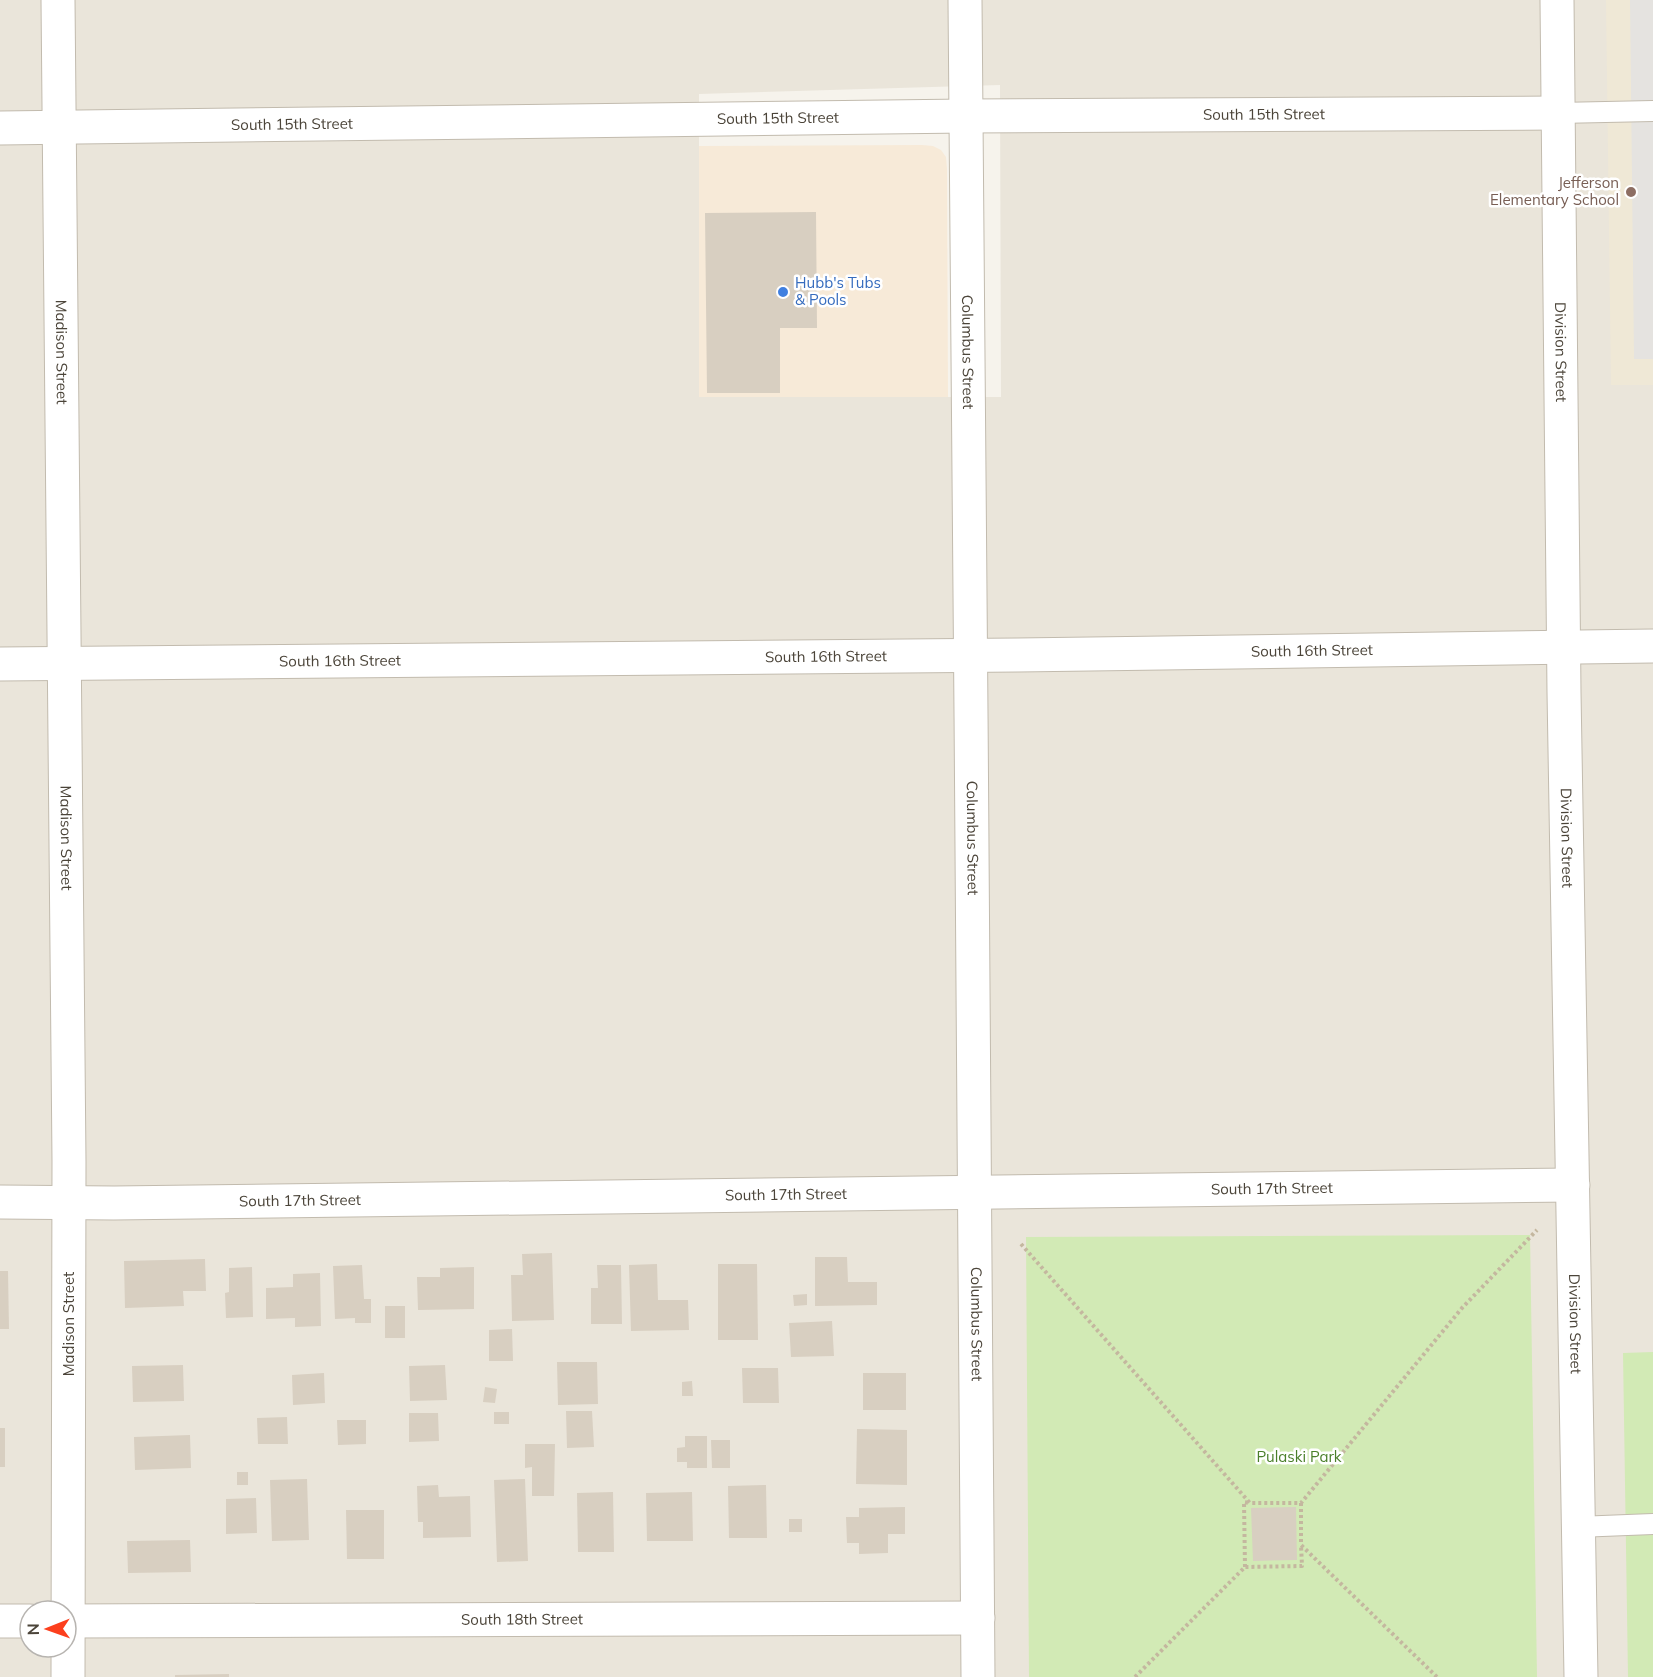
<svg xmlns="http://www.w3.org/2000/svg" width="1653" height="1677" font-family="Mulish,sans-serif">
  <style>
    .residential { fill: #eae5da; fill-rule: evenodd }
    .commercial { fill: #f7ead8 }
    .education { fill: #efe8d6 }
    .green { fill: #d2eab5 }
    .parking { fill: #e5e3e0 }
    .building { fill: #d8cfc1 }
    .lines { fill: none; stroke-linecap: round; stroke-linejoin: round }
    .service-casing { stroke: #c2bbae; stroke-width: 22 }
    .minor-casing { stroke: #c2bbae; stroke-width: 35 }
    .path { stroke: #c4b79f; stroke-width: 4; stroke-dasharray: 3 3; stroke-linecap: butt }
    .service { stroke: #fff; stroke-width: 20 }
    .minor { stroke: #fff; stroke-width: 33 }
    .education-dot { fill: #8d6e63; stroke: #fff; stroke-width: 2 }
    .shop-dot { fill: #3f7fe0; stroke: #fff; stroke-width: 2 }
    .labels { text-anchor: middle; stroke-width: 5; stroke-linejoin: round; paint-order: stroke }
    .street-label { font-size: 15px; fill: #4b4439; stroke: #fff }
    .education-label { font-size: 15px; fill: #785e54; stroke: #fff; text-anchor: end }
    .shop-label { font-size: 15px; fill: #366cbe; stroke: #fff; text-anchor: start }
    .park-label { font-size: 15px; fill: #4a7f2a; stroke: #fff }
  </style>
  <rect width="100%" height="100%" fill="#f6f3ec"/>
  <!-- residential -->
  <path class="residential" d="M0,0H1653V1677H0ZM1000,85L1001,397H699V94ZM30,1611H66V1647H30Z"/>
  <!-- commercial -->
  <path class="commercial" d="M922,145L933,146L941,150L946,157L947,169L948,397H699V146Z"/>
  <!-- education -->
  <path class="education" d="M1606,0H1653V385H1611Z"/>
  <!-- green -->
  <g class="green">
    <path d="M1530,1235L1537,1677H1029L1026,1237Z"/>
    <path d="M1653,1352V1677H1628L1623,1353Z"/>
  </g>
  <!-- parking -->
  <path class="parking" d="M1630,0H1653V359H1634Z"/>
  <!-- building -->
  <g class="building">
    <path d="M816,212L817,328H780V393H707L705,213Z"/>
    <path d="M552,1253L554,1320L512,1321L511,1275H523L522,1254Z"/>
    <path d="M815,1257H847L848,1282H877V1305L815,1306Z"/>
    <path d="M205,1259L206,1291H183L184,1306L125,1308L124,1261Z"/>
    <path d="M657,1264L658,1300H688L689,1330L631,1331L629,1265Z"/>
    <path d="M718,1264H757L758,1340H718Z"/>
    <path d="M362,1265L364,1299H371V1323H355V1318L335,1319L333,1266Z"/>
    <path d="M597,1265H621L622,1324H591V1288H598Z"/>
    <path d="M252,1267L253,1317L226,1318L225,1293L229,1292V1268Z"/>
    <path d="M474,1267V1309L418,1310L417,1277H440V1268Z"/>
    <path d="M0,1271H8L9,1329H0Z"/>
    <path d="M320,1273L321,1326L295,1327V1318L266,1319V1288L293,1287V1274Z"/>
    <path d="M807,1294V1305L794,1306L793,1295Z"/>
    <rect x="385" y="1306" width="20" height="32"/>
    <path d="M832,1321L834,1356L791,1357L789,1323Z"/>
    <path d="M512,1329L513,1361H489V1330Z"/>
    <path d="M557,1362H597L598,1404L558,1405Z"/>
    <path d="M183,1365L184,1401L133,1402L132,1366Z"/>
    <path d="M445,1365L447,1400L410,1401L409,1366Z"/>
    <path d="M742,1368H778L779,1403H743Z"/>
    <path d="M324,1373L325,1403L293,1405L292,1375Z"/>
    <rect x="863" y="1373" width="43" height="37"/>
    <path d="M692,1381L693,1396H682V1382Z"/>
    <path d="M485,1387L497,1389L495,1403L483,1402Z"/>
    <path d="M566,1411H592L594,1447L567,1448Z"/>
    <rect x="494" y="1412" width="15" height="12"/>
    <path d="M409,1413H438L439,1441L409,1442Z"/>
    <path d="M287,1417L288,1444H258L257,1418Z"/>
    <path d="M337,1420H366V1444L338,1445Z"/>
    <rect x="0" y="1428" width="5" height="39"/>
    <path d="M857,1429L907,1430V1485L856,1484Z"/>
    <path d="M190,1435L191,1468L135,1470L134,1437Z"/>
    <path d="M685,1436H707V1468H687V1462H677V1448L685,1447Z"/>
    <path d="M711,1440H730V1468H712Z"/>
    <path d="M525,1444H555L554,1496H532V1467L525,1468Z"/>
    <rect x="237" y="1472" width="11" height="13"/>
    <path d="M307,1479L309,1540L272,1541L270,1480Z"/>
    <path d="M525,1479L528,1561L497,1562L494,1480Z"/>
    <path d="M438,1485L439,1497L470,1496L471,1537L423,1538V1522H418L417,1486Z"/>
    <path d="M766,1485L767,1538H729L728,1486Z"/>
    <path d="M613,1492L614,1552H578L577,1493Z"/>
    <path d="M692,1492L693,1541H647L646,1493Z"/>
    <path d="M256,1498L257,1533L226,1534V1499Z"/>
    <path d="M905,1507V1534H888V1553L859,1554V1543H847L846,1517H859V1508Z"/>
    <path d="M1296,1507L1297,1560L1253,1561L1251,1508Z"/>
    <path d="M346,1510H384V1559H347Z"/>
    <rect x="789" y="1519" width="13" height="13"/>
    <path d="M190,1540L191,1572L128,1573L127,1541Z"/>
    <path d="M229,1674V1677H175V1675Z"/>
  </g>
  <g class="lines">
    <defs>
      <g id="service">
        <path d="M1558,113L1653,111"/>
        <path d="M1577,1527L1653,1524"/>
      </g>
      <g id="minor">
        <path id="s1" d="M58,0L69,1161L68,1677"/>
        <path id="s2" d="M965,0C968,559 977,1118 978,1677"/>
        <path id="s3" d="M1557,0L1564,692L1581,1677"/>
        <path id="s4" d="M0,128L966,116L1558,113"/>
        <path id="s5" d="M0,664L1018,655L1653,646"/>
        <path id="s6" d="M0,1202L114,1203L1573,1185"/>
        <path d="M0,1621H30"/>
        <path id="s7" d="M66,1621L978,1618"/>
      </g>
    </defs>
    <!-- service casing -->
    <use href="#service" class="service-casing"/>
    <!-- minor casing -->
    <use href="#minor" class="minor-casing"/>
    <!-- path -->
    <g class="path">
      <path d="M1021,1244L1250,1503H1301L1462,1308L1537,1230"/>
      <path d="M1301,1503V1545"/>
      <path d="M1245,1567L1244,1502L1250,1503"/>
      <path d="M1135,1677L1245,1567L1302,1566L1301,1545L1437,1677"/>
    </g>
    <!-- service -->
    <use href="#service" class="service"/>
    <!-- minor -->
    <use href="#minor" class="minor"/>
  </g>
  <!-- markers -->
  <circle class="education-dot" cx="1631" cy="192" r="6"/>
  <circle class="shop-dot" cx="783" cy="292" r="6"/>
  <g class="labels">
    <!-- street labels -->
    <g class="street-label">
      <text dy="5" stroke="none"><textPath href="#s4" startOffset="1264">South 15th Street</textPath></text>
      <text dy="5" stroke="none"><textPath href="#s4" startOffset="778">South 15th Street</textPath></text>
      <text dy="5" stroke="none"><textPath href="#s4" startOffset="292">South 15th Street</textPath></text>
      <text dy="5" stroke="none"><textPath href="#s1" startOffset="352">Madison Street</textPath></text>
      <text dy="5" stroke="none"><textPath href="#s2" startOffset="352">Columbus Street</textPath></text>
      <text dy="5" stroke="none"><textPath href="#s3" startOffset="352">Division Street</textPath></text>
      <text dy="5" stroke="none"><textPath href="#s5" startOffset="1312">South 16th Street</textPath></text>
      <text dy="5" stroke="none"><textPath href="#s5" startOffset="826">South 16th Street</textPath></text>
      <text dy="5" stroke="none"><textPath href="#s5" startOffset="340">South 16th Street</textPath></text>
      <text dy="5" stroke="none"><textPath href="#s1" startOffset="838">Madison Street</textPath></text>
      <text dy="5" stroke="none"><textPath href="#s2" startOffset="838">Columbus Street</textPath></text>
      <text dy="5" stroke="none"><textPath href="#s3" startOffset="838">Division Street</textPath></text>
      <text dy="5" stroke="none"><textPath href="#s6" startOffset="1272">South 17th Street</textPath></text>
      <text dy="5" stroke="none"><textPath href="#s6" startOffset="786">South 17th Street</textPath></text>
      <text dy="5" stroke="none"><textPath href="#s6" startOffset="300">South 17th Street</textPath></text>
      <text transform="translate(69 1324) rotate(-90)" y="5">Madison Street</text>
      <text dy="5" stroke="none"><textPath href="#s2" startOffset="1324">Columbus Street</textPath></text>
      <text dy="5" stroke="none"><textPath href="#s3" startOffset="1324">Division Street</textPath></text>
      <text dy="5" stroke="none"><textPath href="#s7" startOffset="456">South 18th Street</textPath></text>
    </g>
    <!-- education labels -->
    <g class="education-label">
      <text x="1619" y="188">Jefferson<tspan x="1619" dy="17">Elementary School</tspan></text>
    </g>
    <!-- shop labels -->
    <g class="shop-label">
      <text x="795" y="288">Hubb's Tubs<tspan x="795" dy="17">&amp; Pools</tspan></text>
    </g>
    <!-- park labels -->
    <g class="park-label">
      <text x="1299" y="1462">Pulaski Park</text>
    </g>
  </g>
  <!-- north arrow -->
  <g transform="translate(48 1629) rotate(269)"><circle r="28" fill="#ffffff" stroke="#b7b4b0" stroke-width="1.5"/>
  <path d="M0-4.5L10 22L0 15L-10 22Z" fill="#fc3f1d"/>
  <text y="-9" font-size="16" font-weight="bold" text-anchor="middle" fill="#4b4439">N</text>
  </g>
</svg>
